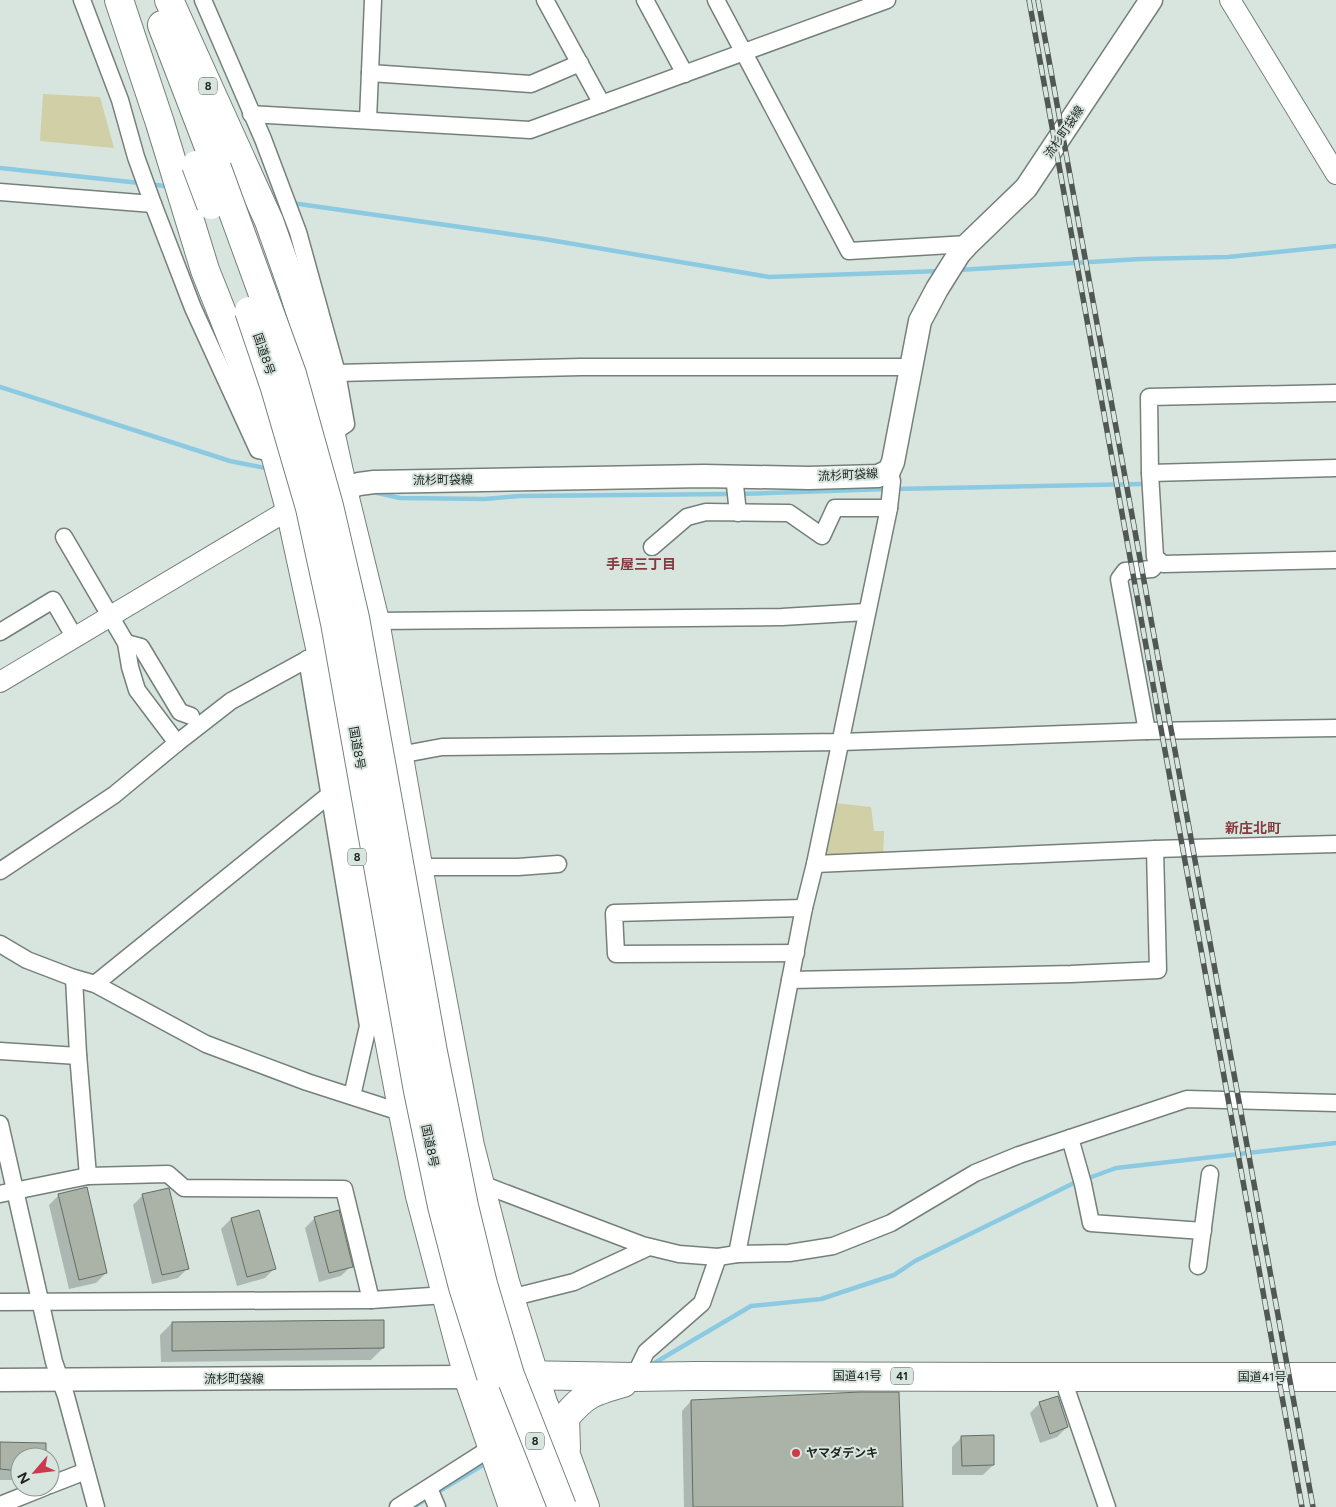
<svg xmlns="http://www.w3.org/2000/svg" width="1336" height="1507" font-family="Figtree,'Noto Sans JP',sans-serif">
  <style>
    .green { fill: #d0cfa5 }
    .shadow { fill: #0003 }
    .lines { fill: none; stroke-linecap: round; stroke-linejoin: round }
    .stream { stroke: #8bcae1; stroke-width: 4.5 }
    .building { fill: #abb2a8; stroke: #656c62 }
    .minor-casing { stroke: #75807a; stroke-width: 19 }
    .tertiary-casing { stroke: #75807a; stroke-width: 22 }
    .secondary-casing { stroke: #75807a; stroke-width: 25 }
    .trunk-casing { stroke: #75807a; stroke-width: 30 }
    .minor { stroke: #fff; stroke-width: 16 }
    .tertiary { stroke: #fff; stroke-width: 20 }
    .secondary { stroke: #fff; stroke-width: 22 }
    .trunk { stroke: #fff; stroke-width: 28 }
    .rail-casing { stroke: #515754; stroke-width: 5.5 }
    .rail { stroke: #d8e5df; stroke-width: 4; stroke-dasharray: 11; stroke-linecap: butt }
    .trunk-bridge-casing { stroke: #75807a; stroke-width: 30; stroke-linecap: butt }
    .trunk-bridge { stroke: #fff; stroke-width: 28 }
    .poi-dot { fill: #cb3a4b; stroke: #d8e5df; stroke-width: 2 }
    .labels { text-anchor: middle; stroke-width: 4; stroke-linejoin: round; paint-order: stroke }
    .shield { fill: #d8e5df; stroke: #555c59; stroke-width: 1 }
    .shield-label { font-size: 11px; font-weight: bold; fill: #1d211f }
    .street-label { font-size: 12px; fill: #1d211f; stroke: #d8e5df }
    .poi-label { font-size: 12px; font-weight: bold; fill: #1d211f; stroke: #d8e5df; text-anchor: start }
    .neighbourhood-label { font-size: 14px; font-weight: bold; fill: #853c40; stroke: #d8e5df }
  </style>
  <rect width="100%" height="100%" fill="#d8e5df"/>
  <!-- green -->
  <g class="green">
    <path d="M43,94L100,97L114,148L40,141Z"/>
    <path d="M835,803L871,807L874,831H884L883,857L830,860L824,852Z"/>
  </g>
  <!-- shadow -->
  <g class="shadow">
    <path d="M59,1195L106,1273L96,1283L69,1289L49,1205Z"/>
    <path d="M143,1195L187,1269L178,1278L152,1284L133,1205Z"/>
    <path d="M259,1212L274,1269L265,1278L237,1286L221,1229L231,1219Z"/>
    <path d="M315,1218L351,1266L341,1276L319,1282L305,1228Z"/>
    <path d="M172,1323L383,1348L371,1360L161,1362L160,1335Z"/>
    <path d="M691,1401L901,1507H684L682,1411Z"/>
    <path d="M1040,1403L1067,1427L1057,1437L1040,1443L1030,1413Z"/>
    <path d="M962,1437L993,1465L983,1475H952V1447Z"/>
    <path d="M0,1443L45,1457H20V1480H0Z"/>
  </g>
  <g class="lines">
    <!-- stream -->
    <g class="stream">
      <path d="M0,168L140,183"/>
      <path d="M150,184L170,187"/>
      <path d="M292,203L544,239L769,277L941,271"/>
      <path d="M958,270L1140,259L1228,257L1336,246"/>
      <path d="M0,387L230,461L270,469"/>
      <path d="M894,489L1141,484"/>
      <path d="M373,492L400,498L485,499L520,496L732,494"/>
      <path d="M740,494L887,489"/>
      <path d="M1086,1179L1116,1168L1336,1143"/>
      <path d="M651,1365L751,1306L821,1299L894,1275L915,1261L1078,1181"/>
      <path d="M413,1507L488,1462"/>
    </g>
  </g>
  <!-- building -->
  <g class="building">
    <path d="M87,1187L107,1273L79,1280L58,1194Z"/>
    <path d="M169,1188L189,1269L162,1275L142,1194Z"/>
    <path d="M259,1210L276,1269L247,1277L231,1218Z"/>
    <path d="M339,1210L353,1267L329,1273L314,1217Z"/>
    <path d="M384,1320V1348L172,1351V1322Z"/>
    <path d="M860,1392H899L903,1507H693L691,1400Z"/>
    <path d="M1058,1396L1068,1427L1050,1434L1039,1402Z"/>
    <path d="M994,1435V1465L962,1466L961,1436Z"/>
    <path d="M0,1442L46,1443V1457H20V1471L0,1469Z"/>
  </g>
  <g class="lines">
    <defs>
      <g id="minor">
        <path d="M82,0L120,100L136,157L153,204L193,308L258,450L275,454"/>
        <path d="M203,0L263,139L298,232L337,373L346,424L331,434"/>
        <path d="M545,0L602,104"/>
        <path d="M645,0L685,74"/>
        <path d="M716,0L849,251L968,244"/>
        <path d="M370,73L531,84L580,63"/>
        <path d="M251,114L530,130L887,0"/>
        <path d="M368,120L373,0"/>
        <path d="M0,192L153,204"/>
        <path d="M337,373L581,367H910"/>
        <path d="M1336,393L1149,397L1150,473L1155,557L1163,564L1336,560"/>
        <path d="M1150,473L1336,468"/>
        <path d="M734,476L738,513"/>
        <path d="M64,537L126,643L130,667L137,690L177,743"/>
        <path d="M652,547L687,517L706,512L789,513L822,536L835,508H889"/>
        <path d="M375,621L782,617L866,612"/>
        <path d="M0,632L53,600L75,638"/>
        <path d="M126,643L141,647L180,712L191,716"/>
        <path d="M307,659L368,1026L352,1096"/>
        <path d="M1147,731L1119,579L1125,571L1152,569L1159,561"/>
        <path d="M399,755L442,747L841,742L1147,731L1336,728"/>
        <path d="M815,864L1155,849L1336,844"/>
        <path d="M418,867H518L558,864"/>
        <path d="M0,871L114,795L177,743L231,701L315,655"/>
        <path d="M0,944L27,960L74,978L95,984L206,1044L307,1082L403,1113"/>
        <path d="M796,953L616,954L614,913L804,908"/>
        <path d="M74,978L78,1054L88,1176"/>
        <path d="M790,980L1071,974L1158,970L1155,849"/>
        <path d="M95,984L329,795L338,791"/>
        <path d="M0,1051L78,1056"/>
        <path d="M0,1124L54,1362L66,1396L96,1507"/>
        <path d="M1070,1138L1083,1184L1091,1223L1203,1231"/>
        <path d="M479,1183L642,1245L679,1254L718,1257L737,1254L789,1253L833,1246L891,1223L975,1173L1019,1155L1187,1099L1336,1103"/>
        <path d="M0,1194L88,1176L168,1174L184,1188L344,1189L371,1300"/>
        <path d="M737,1254L804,908L815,864L889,508L892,481L889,471"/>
        <path d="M1198,1266L1210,1174"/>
        <path d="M510,1298L574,1282L649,1247"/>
        <path d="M0,1302L371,1300L446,1295"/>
        <path d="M1065,1376L1067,1391L1107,1507"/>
        <path d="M634,1377L646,1352L702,1303L718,1257"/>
        <path d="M50,1485L86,1471"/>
        <path d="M429,1488L437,1507"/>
        <path d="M0,1505L45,1487"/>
        <path d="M398,1507L492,1447"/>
      </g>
      <g id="tertiary">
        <path d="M1230,0L1336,174"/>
        <path d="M0,682L290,509"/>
      </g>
      <g id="secondary">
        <path d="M327,496L359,484L374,482L704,476L809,478L878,476L889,471L893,462L920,321L937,289L959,254L968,244L1026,188L1151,0"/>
        <path d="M0,1380L468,1377"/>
      </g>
      <g id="trunk">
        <path d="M119,0L160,123L205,270L261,411L275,454L290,509L321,652L379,986L403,1113L420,1196L468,1377L513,1507"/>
        <path d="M169,0L269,221L292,286L312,349L343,490L375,621L429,928L470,1146L505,1282L543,1403L567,1458L585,1507"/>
        <path d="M162,25L217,168"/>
        <path d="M518,1375L634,1377L695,1376C909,1376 1122,1378 1336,1377"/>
        <path d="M491,1376L541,1507"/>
        <path d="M566,1448L565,1418C584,1394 594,1391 623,1383"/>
      </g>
    </defs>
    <!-- minor casing -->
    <use href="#minor" class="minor-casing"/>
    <!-- tertiary casing -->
    <use href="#tertiary" class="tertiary-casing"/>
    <!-- secondary casing -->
    <use href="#secondary" class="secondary-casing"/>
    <!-- trunk casing -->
    <use href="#trunk" class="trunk-casing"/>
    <!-- minor -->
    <use href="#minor" class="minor"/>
    <!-- tertiary -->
    <use href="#tertiary" class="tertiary"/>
    <!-- secondary -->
    <use href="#secondary" class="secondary"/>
    <!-- trunk -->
    <use href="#trunk" class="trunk"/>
    <defs>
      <g id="rail">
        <path d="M1029,0L1302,1507"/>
        <path d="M1038,0L1313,1507"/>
      </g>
    </defs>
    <!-- rail casing -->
    <use href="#rail" class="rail-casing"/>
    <!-- rail -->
    <use href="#rail" class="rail"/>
    <defs>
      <g id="trunk-bridge">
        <path d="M196,165L211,205"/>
        <path d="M217,168L292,374L329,506L355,618L433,1052L464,1206L483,1284L510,1375L562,1507"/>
        <path d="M249,311L275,388L310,508L335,623L418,1091L442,1206L463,1287L491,1376"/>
      </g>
    </defs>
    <!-- trunk-bridge casing -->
    <use href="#trunk-bridge" class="trunk-bridge-casing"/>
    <!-- trunk-bridge -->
    <use href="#trunk-bridge" class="trunk-bridge"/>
  </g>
  <!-- markers -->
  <circle class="poi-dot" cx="796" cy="1453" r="5"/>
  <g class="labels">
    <!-- shield labels -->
    <g class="shield">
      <rect x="199" y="77.5" width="18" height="17" rx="4"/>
      <rect x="348" y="848.5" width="18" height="17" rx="4"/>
      <rect x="891" y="1367.5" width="22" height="17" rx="4"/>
      <rect x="526" y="1432.5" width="18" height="17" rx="4"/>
    </g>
    <g class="shield-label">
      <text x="208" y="90">8</text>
      <text x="357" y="861">8</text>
      <text x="902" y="1380">41</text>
      <text x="535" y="1445">8</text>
    </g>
    <!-- street labels -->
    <g class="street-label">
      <text transform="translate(1064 132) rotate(-56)" y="4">流杉町袋線</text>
      <text transform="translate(264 354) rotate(71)" y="4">国道8号</text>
      <text transform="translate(848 475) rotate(-3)" y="4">流杉町袋線</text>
      <text transform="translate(443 480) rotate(-1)" y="4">流杉町袋線</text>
      <text transform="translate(357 748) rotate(80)" y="4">国道8号</text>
      <text transform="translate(430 1146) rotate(78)" y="4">国道8号</text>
      <text x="857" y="1380">国道41号</text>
      <text x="1262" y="1381">国道41号</text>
      <text x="234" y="1383">流杉町袋線</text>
    </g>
    <!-- poi labels -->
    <g class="poi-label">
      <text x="806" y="1457">ヤマダデンキ</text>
    </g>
    <!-- neighbourhood labels -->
    <g class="neighbourhood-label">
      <text x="641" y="569">手屋三丁目</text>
      <text x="1253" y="833">新庄北町</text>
    </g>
  </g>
  <!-- north arrow -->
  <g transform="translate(35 1472) rotate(242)"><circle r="24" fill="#d8e5df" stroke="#8d9792"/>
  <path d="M0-4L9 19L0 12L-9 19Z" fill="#cb3a4b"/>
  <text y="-8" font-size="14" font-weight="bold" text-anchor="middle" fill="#1d211f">N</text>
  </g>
</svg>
